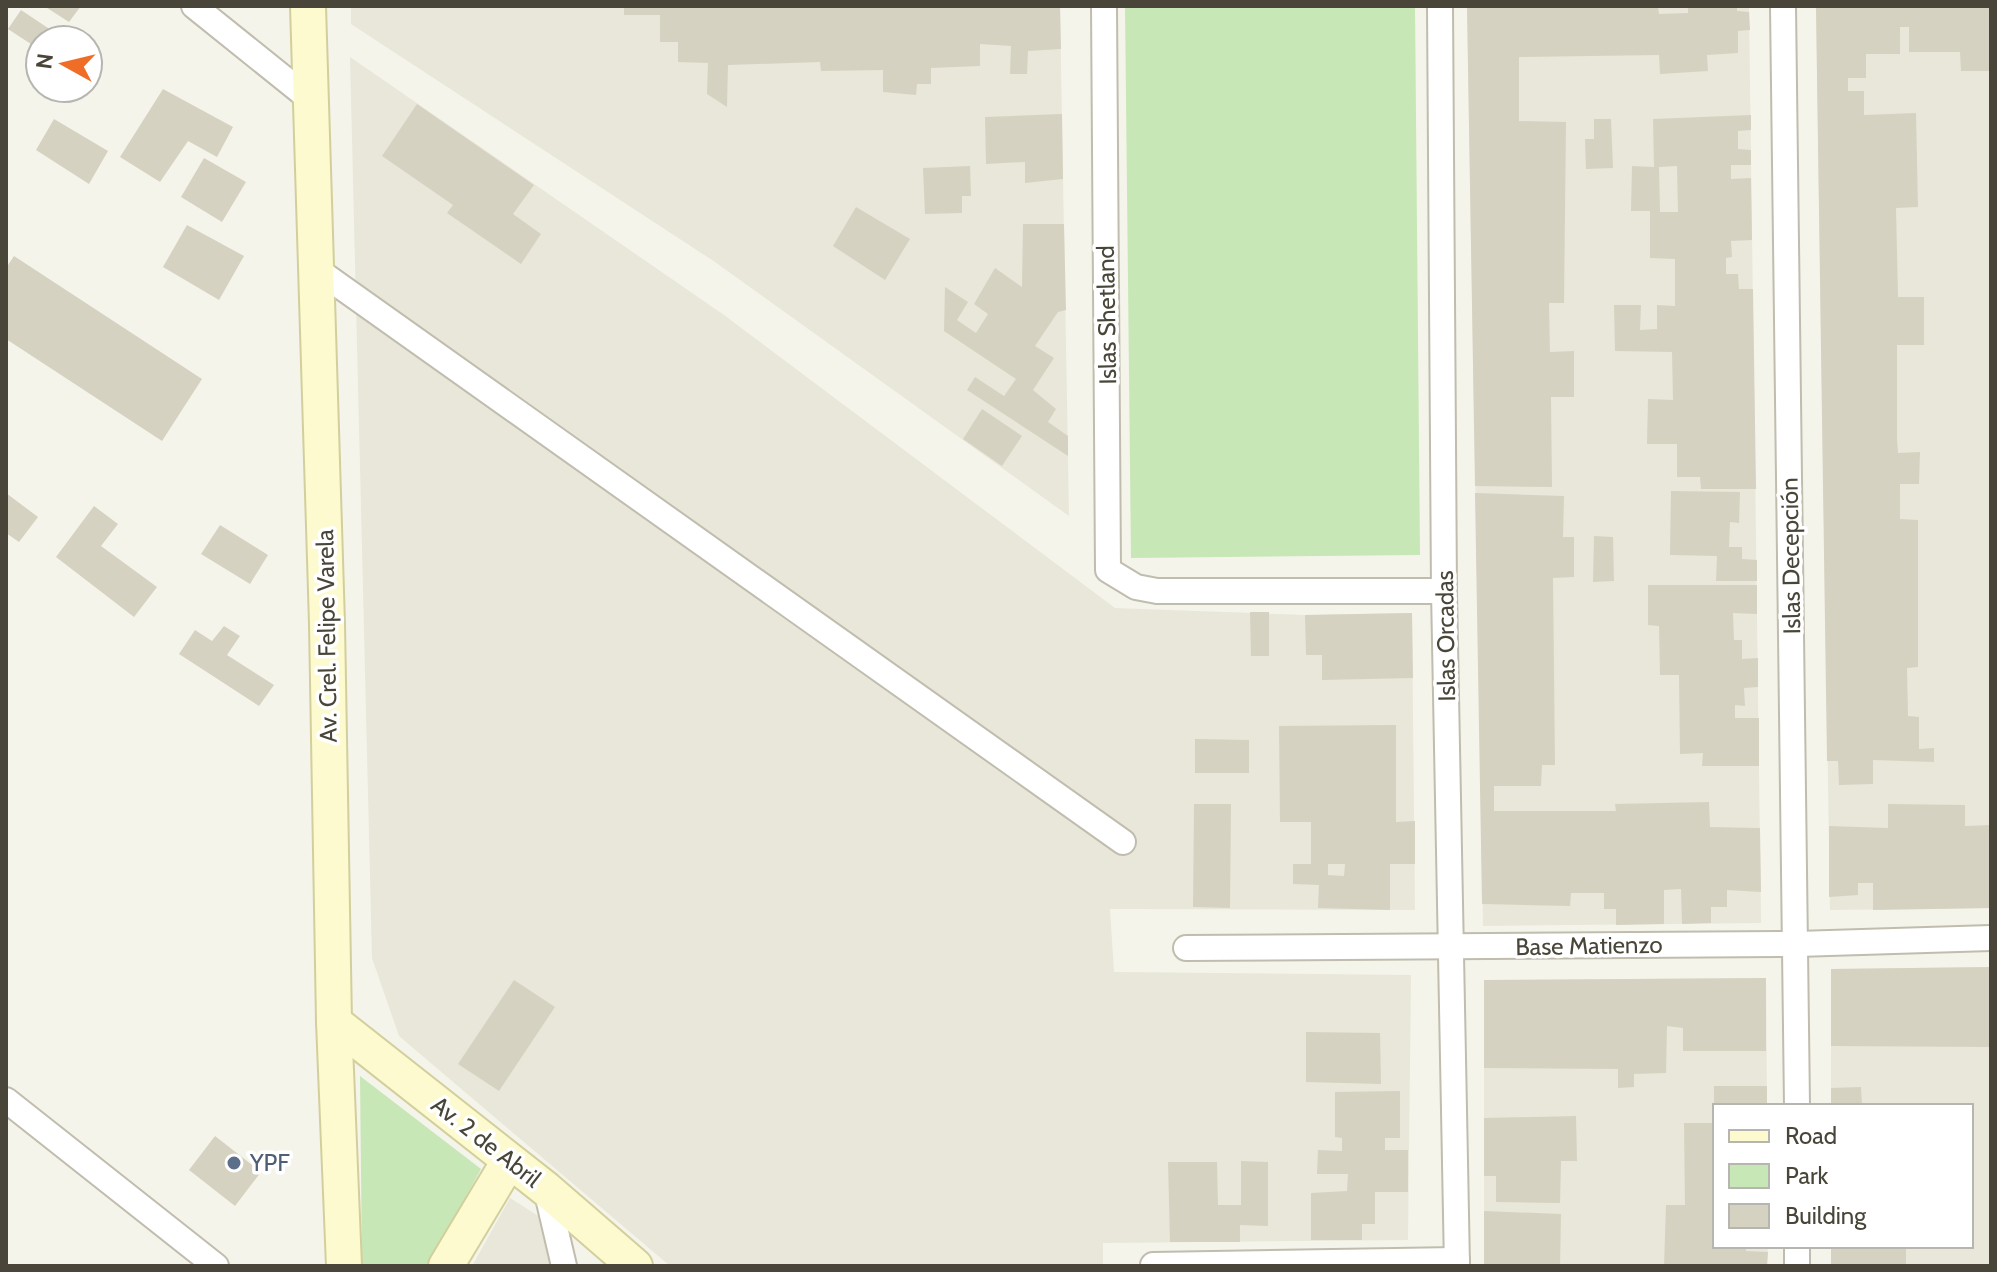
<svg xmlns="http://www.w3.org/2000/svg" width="1997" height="1272" font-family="Cabin,sans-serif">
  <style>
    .residential { fill: #e8e7d9 }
    .green { fill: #c7e7b6 }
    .building { fill: #d6d2c1; fill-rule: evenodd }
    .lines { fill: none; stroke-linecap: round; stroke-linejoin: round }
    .street-casing { stroke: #c0bdae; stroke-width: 28 }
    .secondary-casing { stroke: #d2cf9d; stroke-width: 38 }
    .street { stroke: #fff; stroke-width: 24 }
    .secondary { stroke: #fcface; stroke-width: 34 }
    .service-dot { fill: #5c6f8a; stroke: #fff; stroke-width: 3 }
    .labels { text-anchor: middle; stroke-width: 7; stroke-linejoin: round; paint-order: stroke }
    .street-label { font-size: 24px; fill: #494639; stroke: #fff }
    .service-label { font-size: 24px; fill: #4e5e75; stroke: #fff; text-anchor: start }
  </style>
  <rect width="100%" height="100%" fill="#f5f4eb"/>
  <!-- residential -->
  <g class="residential">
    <path d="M351,6H1060L1069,516L715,262L351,24Z"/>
    <path d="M1467,6H1749L1761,923L1483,926Z"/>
    <path d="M1816,6H1991V908L1830,910Z"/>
    <path d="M350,57L724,315L1115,608L1305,615L1412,613L1415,910L1110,909L1114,972L1411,975L1408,1240L1103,1243V1266H670L399,1036L372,958Z"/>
    <path d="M1991,967V1266H1831V1246H1971V1106H1831V969Z"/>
    <path d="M1766,978L1767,1106H1715V1246H1768L1767,1266H1484V980Z"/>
    <path d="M510,1198L540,1217L551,1266H472Z"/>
  </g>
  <!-- green -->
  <g class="green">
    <path d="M1125,6H1415L1420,555L1131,558Z"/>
    <path d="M360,1076L481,1169L428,1266H362Z"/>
  </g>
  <!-- building -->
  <g class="building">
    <path d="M44,6H81L69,22Z"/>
    <path d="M624,6H1060L1061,49L1028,51L1027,74H1010L1011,46L980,44V66L931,68V84H917L916,95L883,92V70L821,71L820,62L728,65L727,107L707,94L708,63L678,62V42H660V15H624Z"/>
    <path d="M1467,6H1658L1659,14L1688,13V6H1737V11L1749,12L1750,30L1738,31V53L1707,55L1708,71L1660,74L1659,55L1519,57V121L1566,122L1564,303H1549L1550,352L1574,351V397H1551L1552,487L1475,486Z"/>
    <path d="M1816,6H1991V71H1961L1960,52H1909V27H1900V54H1866V78H1848V91H1864V115L1916,113L1918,207L1896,208L1898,297H1924V345H1897V439L1898,453L1920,452L1919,484H1900V519L1918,520V667L1907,668L1908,716L1919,717V749L1934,748V762L1873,760V784L1839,785L1838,761H1827Z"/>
    <path d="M21,10L63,38L61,40H40V50L8,29Z"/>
    <path d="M163,89L233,127L217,157L188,141L160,182L120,157Z"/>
    <path d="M417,104L534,185L513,214L541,234L521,264L447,213L453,205L382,156Z"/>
    <path d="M1062,114L1063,179L1025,183V162L986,164L985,117Z"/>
    <path d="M1751,115V130L1738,131V149L1751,150V165H1731V179L1751,178L1752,240L1731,241L1732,257L1726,258V274H1738L1739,289H1753L1756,489H1701L1700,477H1677V444H1647L1648,399L1673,400L1672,352L1615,351L1614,305H1641L1640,330L1657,329V305L1675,306V259L1650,258V211H1631L1632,166L1654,167L1653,119ZM1677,166L1678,212H1660L1659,167Z"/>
    <path d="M54,119L108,151L89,184L36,150Z"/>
    <path d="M1594,119H1611L1613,168L1586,169L1585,139H1594Z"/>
    <path d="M204,158L246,182L222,222L181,197Z"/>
    <path d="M970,166L971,196H962V213L925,214L923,168Z"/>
    <path d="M856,207L910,239L885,280L833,246Z"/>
    <path d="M1023,224H1064L1066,310L1058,312L1035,346L1054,358L1033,390L1056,409L1048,422L1068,436V456L967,390L975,377L1004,396L1016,379L944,331L945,287L968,302L957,320L976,333L988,314L974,304L995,268L1022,287Z"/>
    <path d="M187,225L244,256L219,300L163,267Z"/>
    <path d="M14,256L202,379L162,441L6,339V268Z"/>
    <path d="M982,409L1022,436L1002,466L963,439Z"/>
    <path d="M1671,491L1740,492L1739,523L1730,522L1729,547H1742V559L1757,560V581H1716L1717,556L1670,555Z"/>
    <path d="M6,493L38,517L19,542L6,533Z"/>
    <path d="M1475,493L1564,496L1563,537H1574V577L1553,578L1555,765H1542L1541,786H1494V811H1616L1615,804L1709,802L1710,827L1760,828L1761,892L1727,890V907H1711V923L1682,924L1681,889L1664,890V924L1616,925V909H1604V893H1571L1570,906L1482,904Z"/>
    <path d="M94,506L118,524L101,546L157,587L134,617L56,557Z"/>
    <path d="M220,525L268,555L250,584L201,554Z"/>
    <path d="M1594,536L1613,537L1614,581L1593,582Z"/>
    <path d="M1648,585H1757V614L1733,613L1734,640H1742V659L1758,658V687L1744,688L1745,706L1735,705V718H1759V766H1702L1703,753L1680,754L1679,675H1660L1659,626L1648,625Z"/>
    <path d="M1250,612H1269V656H1251Z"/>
    <path d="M1412,613L1413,678L1322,680V655H1306L1305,615Z"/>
    <path d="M224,626L240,636L227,655L274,685L259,706L179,654L195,630L212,641Z"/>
    <path d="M1396,725V822L1415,821V864H1390V910L1318,908L1319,885L1293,884V864H1311V822H1280L1279,726ZM1328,864H1345L1344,876L1328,875Z"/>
    <path d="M1195,739L1249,740V773H1195Z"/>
    <path d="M1194,804H1231L1230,908L1193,907Z"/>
    <path d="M1888,804L1965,805V826L1991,825V908L1873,910V883H1858V895L1829,897V826L1888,828Z"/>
    <path d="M1991,967V1047L1831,1046V969Z"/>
    <path d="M1766,978V1051H1683V1028L1667,1026L1666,1073L1634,1074V1087L1618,1088V1069L1484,1068V980Z"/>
    <path d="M514,980L555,1007L499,1091L458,1064Z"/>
    <path d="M1306,1032L1380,1033L1381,1084L1306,1082Z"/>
    <rect x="1714" y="1086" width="53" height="20"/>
    <path d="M1861,1087L1862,1106H1831V1088Z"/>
    <path d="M1400,1091V1138H1385V1150H1408V1192H1375V1224H1362V1240H1311V1193L1347,1191L1348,1174H1317L1318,1150L1342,1151V1138L1335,1137V1092Z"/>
    <path d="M1576,1116L1577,1161H1561L1560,1203L1496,1202V1176H1484V1118Z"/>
    <path d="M1684,1123H1715V1246H1746V1251L1768,1252L1767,1266H1664L1666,1205H1685Z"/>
    <path d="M215,1136L261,1172L235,1206L189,1170Z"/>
    <path d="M1241,1161L1268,1162V1226L1240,1225V1242H1170L1168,1162H1217L1218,1205H1241Z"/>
    <path d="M1484,1211L1561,1214L1560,1266H1484Z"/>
    <rect x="1831" y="1246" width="75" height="20"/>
  </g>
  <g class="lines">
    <defs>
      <g id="street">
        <path d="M194,6L311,100"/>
        <path d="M1104,6L1108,570L1136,587L1157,591H1444"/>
        <path d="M1440,6L1444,591L1457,1266"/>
        <path d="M1783,6L1797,1106"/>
        <path d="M316,269L1123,842"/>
        <path d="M1186,948L1797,944L1991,938"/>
        <path d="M6,1100L216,1266"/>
        <path d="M546,1189L564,1266"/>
        <path d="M1153,1265L1457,1260"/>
        <path d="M1797,1266V1246"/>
      </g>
      <g id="secondary">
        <path d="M308,6L327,624L334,1022L344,1266"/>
        <path d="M334,1022L546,1189L635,1266"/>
        <path d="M446,1266L509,1161"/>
      </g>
    </defs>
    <!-- street casing -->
    <use href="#street" class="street-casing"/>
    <!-- secondary casing -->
    <use href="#secondary" class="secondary-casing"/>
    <!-- street -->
    <use href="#street" class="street"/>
    <!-- secondary -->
    <use href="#secondary" class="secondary"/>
  </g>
  <!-- markers -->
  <circle class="service-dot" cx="234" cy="1163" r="8"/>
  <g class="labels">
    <!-- street labels -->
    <g class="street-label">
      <text transform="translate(1107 315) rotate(-91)" y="8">Islas Shetland</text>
      <text transform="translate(1791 556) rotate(-91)" y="8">Islas Decepción</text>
      <text transform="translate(327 636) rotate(-91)" y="8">Av. Crel. Felipe Varela</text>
      <text transform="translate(1446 636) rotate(-91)" y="8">Islas Orcadas</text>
      <text transform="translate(1589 946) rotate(-1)" y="8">Base Matienzo</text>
      <text transform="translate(486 1142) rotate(38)" y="8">Av. 2 de Abril</text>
    </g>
    <!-- service labels -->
    <g class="service-label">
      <text x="250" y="1171">YPF</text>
    </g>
  </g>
  <!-- border -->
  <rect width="1997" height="1272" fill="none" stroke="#494639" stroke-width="16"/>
  <!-- legend -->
  <rect x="1713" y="1104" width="260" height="144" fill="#ffffff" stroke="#b6b5b0" stroke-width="2"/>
  <rect x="1729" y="1130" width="40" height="12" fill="#fcface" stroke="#b6b5b0" stroke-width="2"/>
  <text x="1785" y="1144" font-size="24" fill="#494639">Road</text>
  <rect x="1729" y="1164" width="40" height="24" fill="#c7e7b6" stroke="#b6b5b0" stroke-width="2"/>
  <text x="1785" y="1184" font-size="24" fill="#494639">Park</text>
  <rect x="1729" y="1204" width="40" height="24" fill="#d6d2c1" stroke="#b6b5b0" stroke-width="2"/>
  <text x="1785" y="1224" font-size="24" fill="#494639">Building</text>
  <!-- north arrow -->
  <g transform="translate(64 64) rotate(278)"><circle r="38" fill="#ffffff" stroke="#b6b5b0" stroke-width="2"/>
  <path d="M0-6L14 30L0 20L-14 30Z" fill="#f06d27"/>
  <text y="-12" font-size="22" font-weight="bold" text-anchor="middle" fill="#494639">N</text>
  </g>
</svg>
